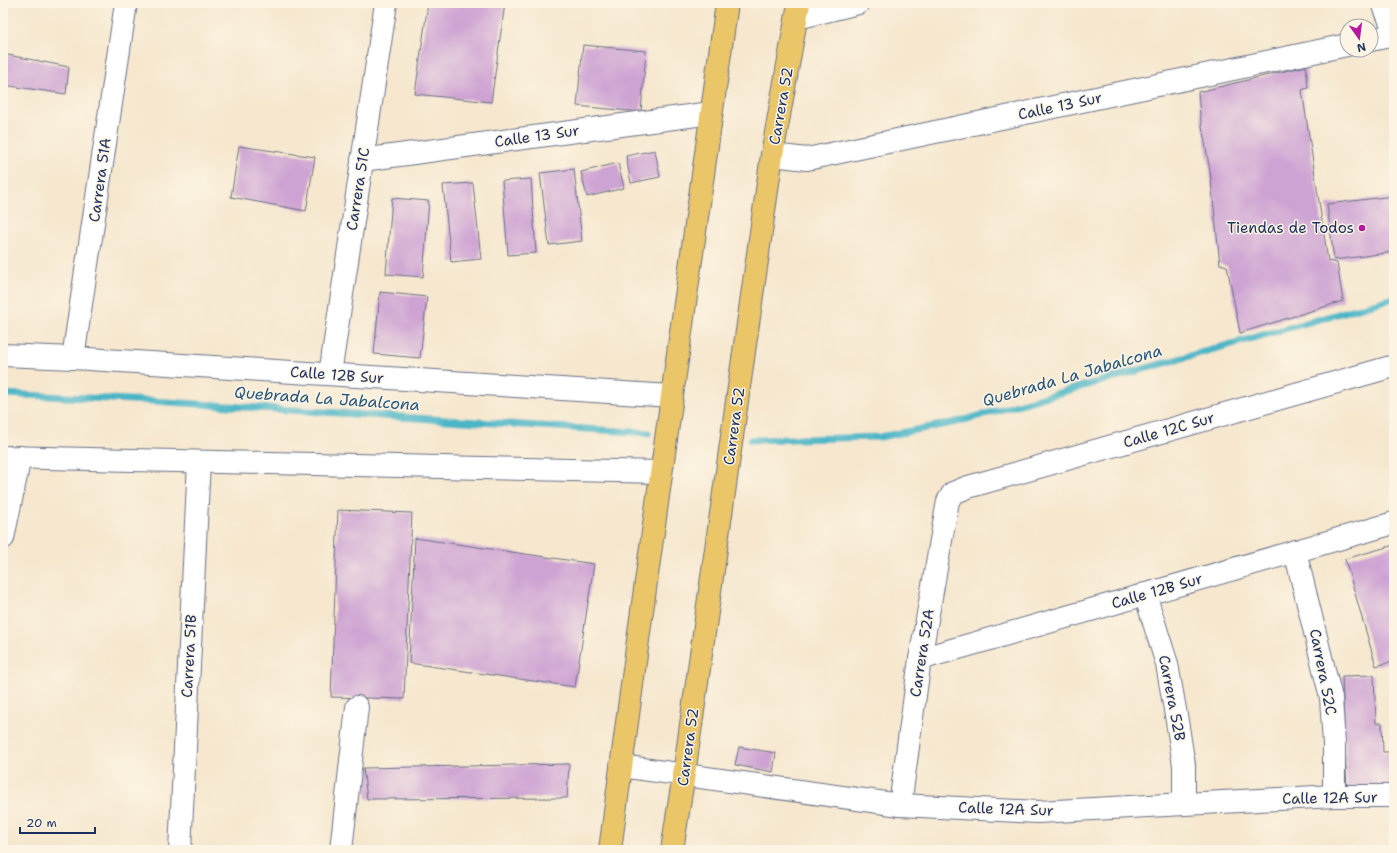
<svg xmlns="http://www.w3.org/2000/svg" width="1397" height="853" font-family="'Shantell Sans',sans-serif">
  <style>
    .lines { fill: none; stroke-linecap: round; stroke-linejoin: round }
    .stream { stroke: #49b5c6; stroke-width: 7 }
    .building { fill: #cda3d3 }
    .minor-casing { stroke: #686f85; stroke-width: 24 }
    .major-casing { stroke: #686f85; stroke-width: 24 }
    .minor { stroke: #fff; stroke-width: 22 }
    .major { stroke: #eac669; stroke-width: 22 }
    .poi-dot { fill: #b5179e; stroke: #fcf5e5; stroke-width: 1.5 }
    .labels { text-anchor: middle; stroke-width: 3; stroke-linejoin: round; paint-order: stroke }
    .street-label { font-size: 15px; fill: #1b2f5e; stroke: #fcf5e5 }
    .poi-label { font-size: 15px; fill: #1b2f5e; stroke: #fcf5e5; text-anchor: end }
    .water-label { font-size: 16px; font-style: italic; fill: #29577d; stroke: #fcf5e5 }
  </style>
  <rect width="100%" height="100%" fill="#fcf5e5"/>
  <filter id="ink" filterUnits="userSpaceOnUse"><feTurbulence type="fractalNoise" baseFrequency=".025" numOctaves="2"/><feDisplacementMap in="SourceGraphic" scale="8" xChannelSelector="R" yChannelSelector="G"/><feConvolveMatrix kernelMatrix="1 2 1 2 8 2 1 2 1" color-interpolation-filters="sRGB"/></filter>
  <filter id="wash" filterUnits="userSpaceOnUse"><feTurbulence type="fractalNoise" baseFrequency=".012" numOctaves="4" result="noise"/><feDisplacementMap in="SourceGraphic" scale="16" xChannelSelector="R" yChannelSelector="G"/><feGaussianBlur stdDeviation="0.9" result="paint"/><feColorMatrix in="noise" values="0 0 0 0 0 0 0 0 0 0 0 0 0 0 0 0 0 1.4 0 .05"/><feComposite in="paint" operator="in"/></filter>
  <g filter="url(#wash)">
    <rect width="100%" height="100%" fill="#f6e7ce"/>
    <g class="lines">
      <!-- stream -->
      <g class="stream">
        <path d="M3,394L152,401L648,433"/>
        <path d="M751,440L880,437L957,422L1394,298"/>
      </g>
    </g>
    <g id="blocks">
      <!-- building -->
      <g class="building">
        <path d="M428,3H505L491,102L415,94Z"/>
        <path d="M583,45L646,51L641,112L577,106Z"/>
        <path d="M3,54L69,67L66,94L3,85Z"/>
        <path d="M1306,66L1308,88L1302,90L1328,261L1337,263L1343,301L1240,333L1227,266L1220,264L1210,171L1200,115L1198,92Z"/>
        <path d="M239,146L315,157L306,211L231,197Z"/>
        <path d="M655,150L660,177L631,183L626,156Z"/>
        <path d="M618,163L624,188L587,197L581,172Z"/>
        <path d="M574,169L582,241L549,245L540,173Z"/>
        <path d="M531,179L536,253L508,255L502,181Z"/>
        <path d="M473,183L481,259L451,262L443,185Z"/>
        <path d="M1394,196V252L1334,260L1327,204Z"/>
        <path d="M392,198L429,201L423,277L386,274Z"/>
        <path d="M380,292L427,297L420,358L374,354Z"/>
        <path d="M338,510L412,513L404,699L331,697Z"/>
        <path d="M415,538L594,564L575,687L409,663Z"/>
        <path d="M1394,545V661L1376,666L1345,559Z"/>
        <path d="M1374,675L1376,723H1382L1383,752H1394V789L1347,791L1342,676Z"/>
        <path d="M739,747L776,753L773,772L735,765Z"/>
        <path d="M569,764L567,798L367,799L363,768Z"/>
      </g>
    </g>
  </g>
  <g filter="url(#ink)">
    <use href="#blocks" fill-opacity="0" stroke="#686f85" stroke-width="1"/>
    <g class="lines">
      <defs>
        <g id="minor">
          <path d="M1383,3L1394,31"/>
          <path d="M797,18L858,3"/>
          <path d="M1371,40L1394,35"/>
          <path d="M772,155L807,159L1347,45"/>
          <path d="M362,160L711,113"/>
          <path d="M3,355L73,358L671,396"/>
          <path d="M73,358L126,3"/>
          <path d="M330,374L386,3"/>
          <path d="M3,457L661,472"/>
          <path d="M3,538L20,457"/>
          <path d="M1295,551L1331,698L1334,744V796"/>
          <path d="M1145,594L1167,664L1177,721L1184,765V804"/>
          <path d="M920,659L1394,523"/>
          <path d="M621,766L900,805L1038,812L1334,796H1394"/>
          <path d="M900,805L920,659L948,501L953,493L968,487L1394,366"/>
          <path d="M180,850L199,462"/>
          <path d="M341,850L357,707"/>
        </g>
        <g id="major">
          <path d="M610,850L640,625L727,3"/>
          <path d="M672,850L684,774L772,155L799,3"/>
        </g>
      </defs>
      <!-- minor casing -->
      <use href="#minor" class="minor-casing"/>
      <!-- major casing -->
      <use href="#major" class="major-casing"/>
      <!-- minor -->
      <use href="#minor" class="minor"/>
      <!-- major -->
      <use href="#major" class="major"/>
    </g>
  </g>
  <!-- markers -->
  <circle class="poi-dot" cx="1362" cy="228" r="4"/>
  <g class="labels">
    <!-- street labels -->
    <g class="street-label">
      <text transform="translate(781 106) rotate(-80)" y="5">Carrera 52</text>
      <text transform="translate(1060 106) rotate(-12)" y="5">Calle 13 Sur</text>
      <text transform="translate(537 136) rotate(-8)" y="5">Calle 13 Sur</text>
      <text transform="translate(100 180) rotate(-82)" y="5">Carrera 51A</text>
      <text transform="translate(358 189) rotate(-81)" y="5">Carrera 51C</text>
      <text transform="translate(337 375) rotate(4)" y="5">Calle 12B Sur</text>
      <text transform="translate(734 426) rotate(-82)" y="5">Carrera 52</text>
      <text transform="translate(1169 430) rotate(-16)" y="5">Calle 12C Sur</text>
      <text transform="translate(1157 591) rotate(-16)" y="5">Calle 12B Sur</text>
      <text transform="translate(922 653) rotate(-81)" y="5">Carrera 52A</text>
      <text transform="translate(189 656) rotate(-87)" y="5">Carrera 51B</text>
      <text transform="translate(1323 672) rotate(79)" y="5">Carrera 52C</text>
      <text transform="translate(1172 698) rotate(79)" y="5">Carrera 52B</text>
      <text transform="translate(688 747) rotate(-82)" y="5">Carrera 52</text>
      <text transform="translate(1330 798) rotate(-1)" y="5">Calle 12A Sur</text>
      <text transform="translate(1006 809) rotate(2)" y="5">Calle 12A Sur</text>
    </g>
    <!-- poi labels -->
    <g class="poi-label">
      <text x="1354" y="233">Tiendas de Todos</text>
    </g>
    <!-- water labels -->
    <g class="water-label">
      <text transform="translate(1072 375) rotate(-16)" y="6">Quebrada La Jabalcona</text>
      <text transform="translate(327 398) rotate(4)" y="6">Quebrada La Jabalcona</text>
    </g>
  </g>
  <!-- margin -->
  <rect width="1397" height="853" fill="none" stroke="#fcf5e5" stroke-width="16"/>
  <!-- north arrow -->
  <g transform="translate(1359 38) rotate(166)"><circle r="19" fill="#fcf5e5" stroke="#a2a6af"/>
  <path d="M0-3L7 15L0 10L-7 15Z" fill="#b5179e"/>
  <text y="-6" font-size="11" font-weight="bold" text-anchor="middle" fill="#1b2f5e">N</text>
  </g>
  <!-- scale -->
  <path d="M20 827v6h75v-6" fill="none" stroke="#1b2f5e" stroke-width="2"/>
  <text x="26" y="827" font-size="12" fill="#1b2f5e" stroke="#fcf5e5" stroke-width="3" paint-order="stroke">20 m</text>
</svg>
